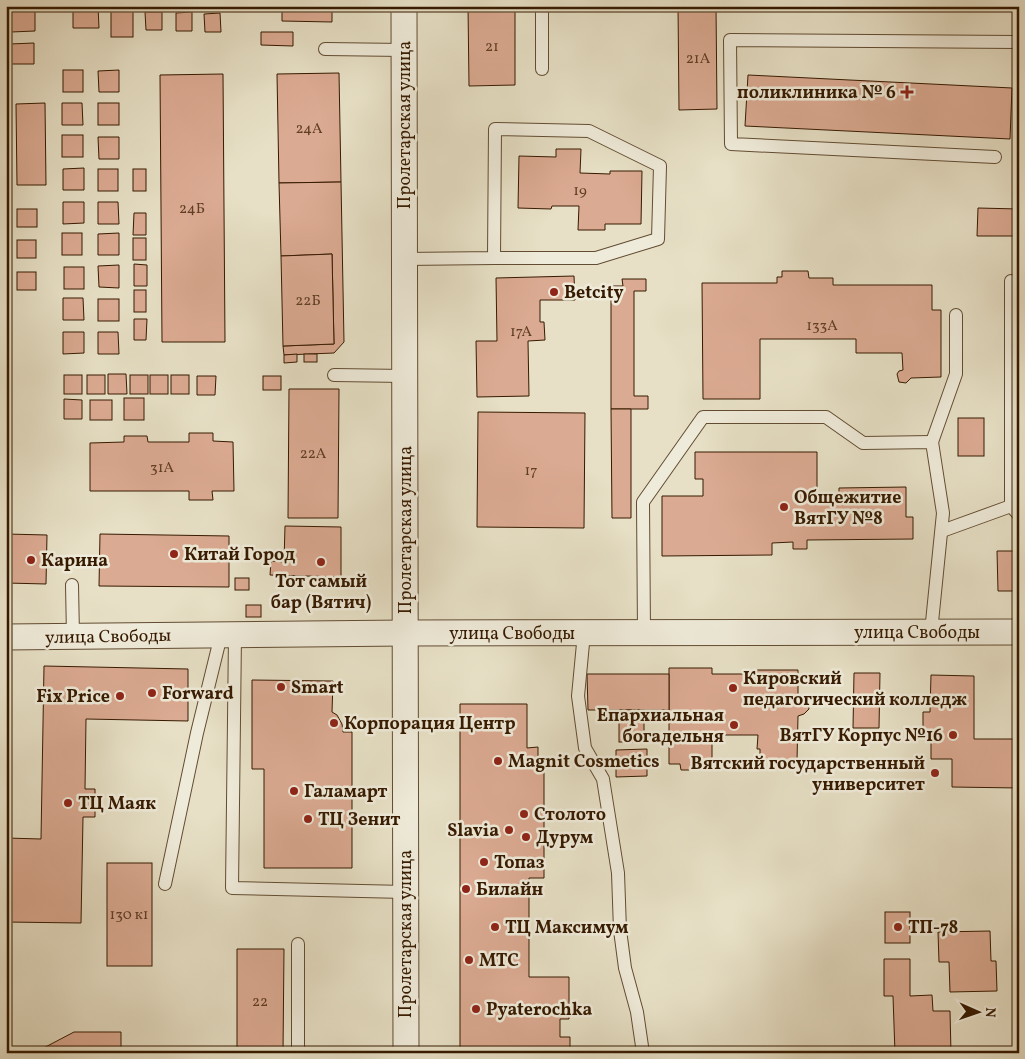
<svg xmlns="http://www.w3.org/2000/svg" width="1025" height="1059" font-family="Vollkorn,serif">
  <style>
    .building { fill: #dbaa92; stroke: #361a00 }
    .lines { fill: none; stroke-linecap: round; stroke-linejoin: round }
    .lane-casing { stroke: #624c32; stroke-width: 14 }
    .street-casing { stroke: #624c32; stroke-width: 27 }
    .lane { stroke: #efebda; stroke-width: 12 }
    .street { stroke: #efebda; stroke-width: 25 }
    .poi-dot { fill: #8f2418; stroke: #efebda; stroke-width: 2 }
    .labels { text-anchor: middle; stroke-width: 5; stroke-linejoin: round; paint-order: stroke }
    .number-label { font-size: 15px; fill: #5f3e24 }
    .poi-label { font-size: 18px; font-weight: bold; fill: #361a00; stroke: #efebda; text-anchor: start }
    .street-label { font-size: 18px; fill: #361a00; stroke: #efebda }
  </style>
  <rect width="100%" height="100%" fill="#e7e0c6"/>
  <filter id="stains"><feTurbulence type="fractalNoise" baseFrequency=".004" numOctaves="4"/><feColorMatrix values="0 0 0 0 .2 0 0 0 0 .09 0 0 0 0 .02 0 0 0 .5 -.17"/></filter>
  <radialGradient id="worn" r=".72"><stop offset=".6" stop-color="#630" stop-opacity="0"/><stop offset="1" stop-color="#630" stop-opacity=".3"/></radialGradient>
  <!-- building -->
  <g class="building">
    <path d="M73,6H98L99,28H73Z"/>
    <rect x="111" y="6" width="22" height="31"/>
    <path d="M282,6H332V22L282,21Z"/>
    <path d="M468,6H515V85L469,86Z"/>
    <path d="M678,6H716L717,109L679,110Z"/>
    <path d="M35,10V31L11,32L10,11Z"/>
    <path d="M145,12H162V30H146Z"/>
    <path d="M192,12V31H176V13Z"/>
    <path d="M220,13L221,32H205L204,14Z"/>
    <path d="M261,32H293V46L261,45Z"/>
    <path d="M34,43V64H11L10,44Z"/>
    <rect x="63" y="70" width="20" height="22"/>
    <path d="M119,70V92H99L98,71Z"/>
    <path d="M339,73L341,182L279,183L277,74Z"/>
    <path d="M223,74L225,342H162L160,75Z"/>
    <path d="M748,75L1012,88L1010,139L745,126Z"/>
    <path d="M45,103L46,185H17L16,104Z"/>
    <path d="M62,103H82L83,125H62Z"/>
    <rect x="98" y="103" width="21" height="22"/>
    <rect x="62" y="135" width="21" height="22"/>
    <path d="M98,137H119V159H99Z"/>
    <path d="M556,149H581L580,173L610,174V171H642L641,224H605V230H578L579,206H552L551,209L518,208L519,156L556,157Z"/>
    <path d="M84,168V190H63V169Z"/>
    <rect x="98" y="169" width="20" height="22"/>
    <rect x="133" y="169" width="13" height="22"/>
    <path d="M341,182L344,342L334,353L284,355L283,346L334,344L332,254L281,256L279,183Z"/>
    <path d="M63,202H84V223L63,224Z"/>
    <path d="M98,202H118L119,224H98Z"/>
    <path d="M978,208L1019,209V236H977Z"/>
    <rect x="17" y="209" width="20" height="18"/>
    <path d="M134,213H146V235H133Z"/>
    <rect x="62" y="233" width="20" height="22"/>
    <path d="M119,233V255H98V234Z"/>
    <rect x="133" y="238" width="13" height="22"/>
    <rect x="17" y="240" width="19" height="18"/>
    <path d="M332,254L334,344L283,346L281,256Z"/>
    <path d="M134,264L147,265V286H134Z"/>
    <path d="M119,265V288L99,287L98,266Z"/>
    <rect x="64" y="267" width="20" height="22"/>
    <path d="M782,271H808L809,278H833V285H932V310H941V377L911,378L906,383L899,382L897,374L899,371L903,370L902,353H856V339H760V399H703L702,283H777V277H782Z"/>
    <rect x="17" y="272" width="19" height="18"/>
    <path d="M574,276L575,300H540V322H544L545,340L528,341L529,396L477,397L476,341H497L496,278Z"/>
    <path d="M622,279H646V291H634V396H648V409H611V286H623Z"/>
    <rect x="134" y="290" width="12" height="22"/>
    <path d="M63,298H83L84,320H63Z"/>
    <rect x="98" y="299" width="21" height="22"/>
    <path d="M134,319H147L146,340H134Z"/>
    <path d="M63,332H84V353L63,354Z"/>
    <path d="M98,332H118L119,354H98Z"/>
    <path d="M297,354V362L284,363V355Z"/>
    <rect x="304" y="354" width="13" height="8"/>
    <path d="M108,374H126L127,394H108Z"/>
    <rect x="64" y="375" width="18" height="19"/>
    <rect x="87" y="375" width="18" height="19"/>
    <rect x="130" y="375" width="18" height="19"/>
    <rect x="150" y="375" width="18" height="19"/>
    <rect x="171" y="375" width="18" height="19"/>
    <path d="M197,376H216L215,395H197Z"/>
    <rect x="263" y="376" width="18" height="14"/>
    <path d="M289,389H339L338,518H288Z"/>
    <rect x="124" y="398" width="20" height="22"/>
    <path d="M64,399L82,400V419H64Z"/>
    <rect x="90" y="400" width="22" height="20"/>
    <path d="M611,409H631V518H612Z"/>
    <path d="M478,412L585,413L584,528L477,527Z"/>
    <rect x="958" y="418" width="26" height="38"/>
    <path d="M189,433H213V441L233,442L234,491H212L213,500H189V491H90V443L124,442V436H147L148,442H189Z"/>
    <path d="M695,452H817V495H839V488L906,487V517H913V539L807,540V549H793V542L772,543V555L662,556V496H703V479H695Z"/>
    <path d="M285,526L341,527V577L270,575L271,561L284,562Z"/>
    <path d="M6,534L47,535L46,584L6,583Z"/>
    <path d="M100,534L229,536V587L99,586Z"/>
    <path d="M997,551H1019V591H998Z"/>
    <rect x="235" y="578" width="14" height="12"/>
    <rect x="246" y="605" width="15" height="12"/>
    <path d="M44,666L188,669V721L86,719L85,789H95V817H83L81,923L6,922V838L41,839Z"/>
    <path d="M669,668H712V674H758L757,670H798V696L804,697L808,702L809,709L804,714L798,716L797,761H786V766H771V761H760V749H757L758,735H712V764H700V770H681L680,764H669Z"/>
    <path d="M854,673H880L879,728H853Z"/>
    <path d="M587,674H669V710H588Z"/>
    <path d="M931,675L974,676V739H1019V788L952,787V759H931V730H923V712H930Z"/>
    <path d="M252,680L333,681L332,712L337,715L342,724L343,732H352V868H264V769H252Z"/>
    <path d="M460,704H527V748L538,747V771H544V878H529V977H569V1019H560V1037H570V1053H460Z"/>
    <rect x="619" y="710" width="25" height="32"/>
    <path d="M647,749V776L616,777V750Z"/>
    <rect x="107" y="863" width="45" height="103"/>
    <rect x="885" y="912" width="25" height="31"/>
    <path d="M990,931L991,961H996L997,991L950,992L949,962H939L938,932Z"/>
    <path d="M237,949H284L283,1053H237Z"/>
    <path d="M884,959H910V996L932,995L933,1011H950L951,1053H895L893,996H884Z"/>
    <path d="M74,1032H121V1053H34Z"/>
  </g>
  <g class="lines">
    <defs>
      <g id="lane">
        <path d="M542,6V69"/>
        <path d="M325,49L404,50"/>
        <path d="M995,157L731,144L730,40L1019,42"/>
        <path d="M404,259L494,258L495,129L589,131L660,166L658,239L596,258H494"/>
        <path d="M1011,281V506L1019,515"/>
        <path d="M334,375L405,376"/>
        <path d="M932,442L956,374V315"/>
        <path d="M942,531L1011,506"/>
        <path d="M72,585L73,636"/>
        <path d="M644,632L643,502L703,417H826L863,443L932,442L943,513L931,632"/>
        <path d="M584,633L578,696L585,748L603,779L618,873L620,930L625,968L637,1012L643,1053"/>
        <path d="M235,635L232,888L405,892"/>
        <path d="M165,884L197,733L221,635"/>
        <path d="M298,1053V944"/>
      </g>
      <g id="street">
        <path d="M404,6L406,1053"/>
        <path d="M6,637L405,633L1019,632"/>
      </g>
    </defs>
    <!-- lane casing -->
    <use href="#lane" class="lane-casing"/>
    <!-- street casing -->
    <use href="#street" class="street-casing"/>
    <!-- lane -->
    <use href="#lane" class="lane"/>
    <!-- street -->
    <use href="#street" class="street"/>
  </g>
  <!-- markers -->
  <g class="poi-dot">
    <path d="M904.5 84.5h5v5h5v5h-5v5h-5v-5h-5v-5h5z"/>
    <circle cx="554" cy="292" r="5"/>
    <circle cx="784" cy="507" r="5"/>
    <circle cx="174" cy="554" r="5"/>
    <circle cx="31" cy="560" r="5"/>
    <circle cx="321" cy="562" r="5"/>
    <circle cx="281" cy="687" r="5"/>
    <circle cx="733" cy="688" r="5"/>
    <circle cx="152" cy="693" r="5"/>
    <circle cx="120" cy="696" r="5"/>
    <circle cx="334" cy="723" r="5"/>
    <circle cx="734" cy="725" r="5"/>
    <circle cx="953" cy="735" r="5"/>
    <circle cx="498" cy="761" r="5"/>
    <circle cx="935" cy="773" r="5"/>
    <circle cx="294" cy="791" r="5"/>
    <circle cx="68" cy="803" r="5"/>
    <circle cx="524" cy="814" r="5"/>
    <circle cx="308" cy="819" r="5"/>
    <circle cx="509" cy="830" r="5"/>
    <circle cx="526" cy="837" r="5"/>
    <circle cx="484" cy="862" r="5"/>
    <circle cx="466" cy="889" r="5"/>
    <circle cx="495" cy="927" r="5"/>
    <circle cx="898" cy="927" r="5"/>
    <circle cx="469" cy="960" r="5"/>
    <circle cx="476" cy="1009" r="5"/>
  </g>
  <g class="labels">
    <!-- number labels -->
    <g class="number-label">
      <text x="492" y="51">21</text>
      <text x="698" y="63">21А</text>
      <text x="309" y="133">24А</text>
      <text x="580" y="195">19</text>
      <text x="192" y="213">24Б</text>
      <text x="308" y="305">22Б</text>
      <text x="822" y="330">133А</text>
      <text x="521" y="336">17А</text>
      <text x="313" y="458">22А</text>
      <text x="162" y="472">31А</text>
      <text x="531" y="475">17</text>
      <text x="129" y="919">130 к1</text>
      <text x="260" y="1006">22</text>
    </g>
    <!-- poi labels -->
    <g class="poi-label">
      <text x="896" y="98" text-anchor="end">поликлиника № 6</text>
      <text x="564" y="298">Betcity</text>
      <text x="794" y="503">Общежитие<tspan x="794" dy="21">ВятГУ №8</tspan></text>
      <text x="184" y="560">Китай Город</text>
      <text x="41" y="566">Карина</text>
      <text x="321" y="587" text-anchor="middle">Тот самый<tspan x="321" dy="21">бар (Вятич)</tspan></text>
      <text x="743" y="684">Кировский<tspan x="743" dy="21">педагогический колледж</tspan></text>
      <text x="291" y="693">Smart</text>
      <text x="162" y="699">Forward</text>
      <text x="110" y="702" text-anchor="end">Fix Price</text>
      <text x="724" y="721" text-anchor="end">Епархиальная<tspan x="724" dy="21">богадельня</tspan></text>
      <text x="344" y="729">Корпорация Центр</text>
      <text x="943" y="741" text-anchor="end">ВятГУ Корпус №16</text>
      <text x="508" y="767">Magnit Cosmetics</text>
      <text x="925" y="769" text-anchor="end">Вятский государственный<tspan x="925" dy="21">университет</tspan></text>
      <text x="304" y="797">Галамарт</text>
      <text x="78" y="809">ТЦ Маяк</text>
      <text x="534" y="820">Столото</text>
      <text x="318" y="825">ТЦ Зенит</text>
      <text x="499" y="836" text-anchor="end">Slavia</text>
      <text x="536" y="843">Дурум</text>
      <text x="494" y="868">Топаз</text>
      <text x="476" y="895">Билайн</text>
      <text x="505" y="933">ТЦ Максимум</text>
      <text x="908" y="933">ТП-78</text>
      <text x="479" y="966">МТС</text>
      <text x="486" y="1015">Pyaterochka</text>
    </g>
    <!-- street labels -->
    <g class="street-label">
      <text transform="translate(404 125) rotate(-90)" y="6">Пролетарская улица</text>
      <text transform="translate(405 530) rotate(-90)" y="6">Пролетарская улица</text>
      <text x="917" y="638">улица Свободы</text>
      <text x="512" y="639">улица Свободы</text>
      <text transform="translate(108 636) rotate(-1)" y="6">улица Свободы</text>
      <text transform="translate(405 934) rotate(-90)" y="6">Пролетарская улица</text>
    </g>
  </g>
  <!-- margin -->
  <rect width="1025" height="1059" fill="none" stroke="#e7e0c6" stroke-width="25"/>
  <rect x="8" y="8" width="1010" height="1044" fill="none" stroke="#361a00" stroke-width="2.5"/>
  <rect x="12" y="12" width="1000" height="1034" fill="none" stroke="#361a00"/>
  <!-- north arrow -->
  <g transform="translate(978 1012) rotate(92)" stroke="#efebda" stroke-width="4" paint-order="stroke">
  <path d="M0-4L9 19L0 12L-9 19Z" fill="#361a00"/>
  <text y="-8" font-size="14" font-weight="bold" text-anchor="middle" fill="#361a00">N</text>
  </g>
  <rect width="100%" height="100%" filter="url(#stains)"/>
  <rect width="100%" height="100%" fill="url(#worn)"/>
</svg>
